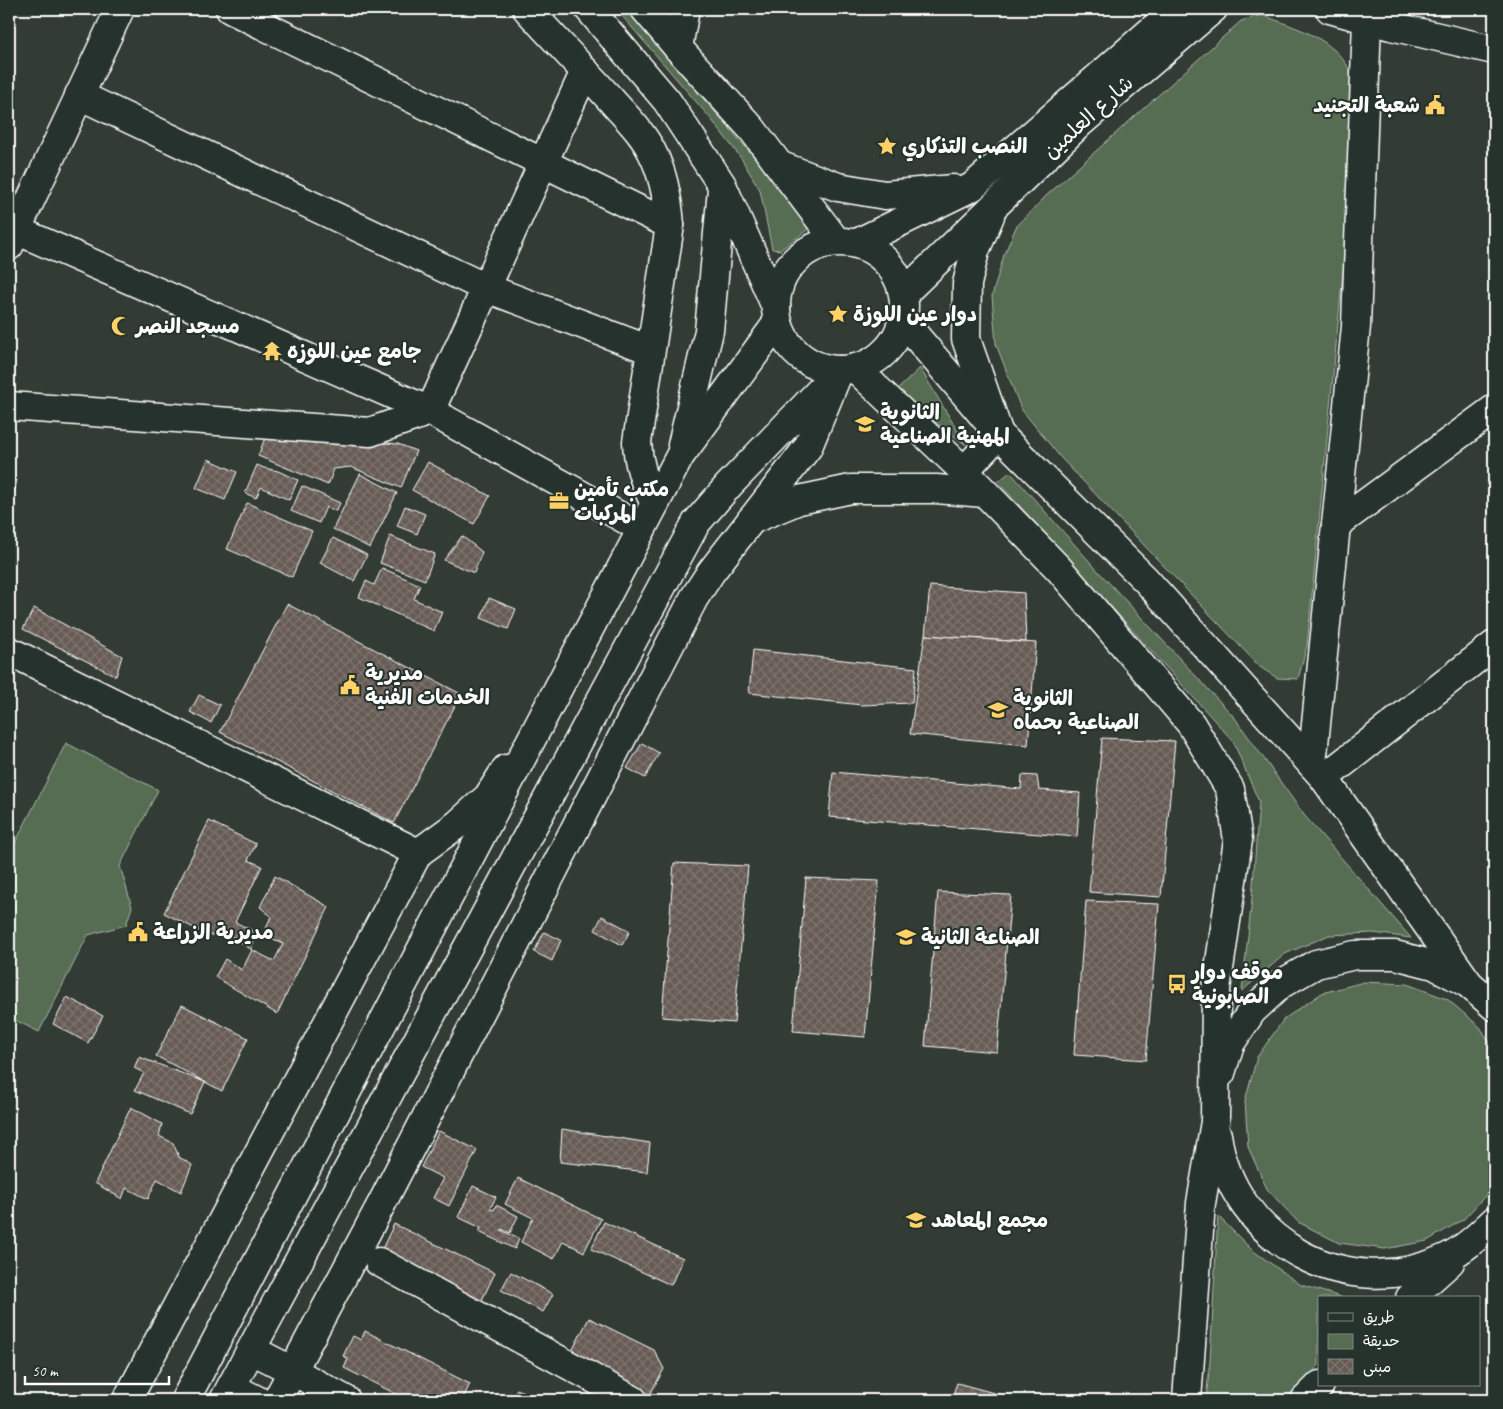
<svg xmlns="http://www.w3.org/2000/svg" width="1503" height="1409" font-family="Caveat,'Playpen Sans Arabic',sans-serif">
  <style>
    .green { fill: #566d52; stroke: #aab6a8 }
    .building { fill: url(#building-cross-hatch); stroke: #fff }
    .lines { fill: none; stroke-linecap: round; stroke-linejoin: round }
    .minor-casing { stroke: #fff; stroke-width: 31 }
    .major-casing { stroke: #fff; stroke-width: 31 }
    .minor { stroke: #26332d; stroke-width: 28 }
    .major { stroke: #26332d; stroke-width: 28 }
    .labels { text-anchor: middle; stroke-width: 4; stroke-linejoin: round; paint-order: stroke }
    .poi-label { font-size: 21px; font-weight: bold; fill: #fff; stroke: #26332d; text-anchor: start }
    .street-label { font-size: 21px; fill: #fff; stroke: #26332d }
  </style>
  <defs>
    <pattern id="building-cross-hatch" width="8" height="8" patternUnits="userSpaceOnUse" patternTransform="scale(1.25)"><rect width="8" height="8" fill="#665b55"/><path d="M0 0l8 8M0 8l8-8" fill="none" stroke="#7d746e"/></pattern>
  </defs>
  <rect width="100%" height="100%" fill="#333b35"/>
  <filter id="ink" filterUnits="userSpaceOnUse"><feTurbulence type="fractalNoise" baseFrequency=".02" numOctaves="2"/><feDisplacementMap in="SourceGraphic" scale="10" xChannelSelector="R" yChannelSelector="G"/><feConvolveMatrix kernelMatrix="1 2 1 2 8 2 1 2 1" color-interpolation-filters="sRGB"/></filter>
  <g filter="url(#ink)">
    <!-- green -->
    <g class="green">
      <path d="M616,9H626L749,151L812,221L811,227L780,250L772,249L760,190L741,158L711,119Z"/>
      <path d="M1262,15C1293,27 1330,36 1348,67C1353,75 1356,86 1360,96L1307,646L1298,679L1277,678L1260,667L1061,458L1021,409L996,344L992,296L1004,255L1016,227L1047,195L1241,21Z"/>
      <path d="M920,368L966,445L895,392Z"/>
      <path d="M1010,472L1098,571L1235,718L1304,815L1411,938L1373,933L1329,935L1285,954L1242,991L1252,898L1259,802L1233,741L998,482Z"/>
      <path d="M66,743L158,790L120,866L132,907L126,925L88,935L39,1032L9,1017V855Z"/>
      <path d="M1364,982L1407,984L1447,999L1480,1027L1494,1049V1184L1493,1187L1464,1219L1427,1241L1385,1249L1339,1243L1298,1222L1267,1189L1248,1147L1245,1101L1257,1057L1284,1019L1322,993Z"/>
      <path d="M1218,1216L1252,1250L1301,1285L1344,1298H1319V1365L1288,1400H1206L1210,1361Z"/>
    </g>
    <!-- building -->
    <g class="building">
      <path d="M267,433L398,444L416,451L401,488L351,467L334,469L328,485L258,456Z"/>
      <path d="M208,459L237,472L225,500L196,488Z"/>
      <path d="M428,462L490,496L474,524L412,490Z"/>
      <path d="M257,465L264,468L278,471L298,480L289,500L261,487L256,498L245,493Z"/>
      <path d="M360,474L397,493L370,548L333,529Z"/>
      <path d="M9,478L17,480L9,515Z"/>
      <path d="M302,486L340,503L336,511L326,507L319,523L291,511Z"/>
      <path d="M247,503L312,531L292,577L227,549Z"/>
      <path d="M405,506L425,514L417,534L397,526Z"/>
      <path d="M390,536L435,554L425,580L380,563Z"/>
      <path d="M462,536L482,552L474,573L444,560Z"/>
      <path d="M333,538L367,555L354,581L320,563Z"/>
      <path d="M382,568L420,585L414,599L442,612L434,631L359,597L366,581L374,585Z"/>
      <path d="M930,586L1024,593L1026,642L925,635Z"/>
      <path d="M489,598L516,609L508,629L481,618Z"/>
      <path d="M287,604L461,694L394,823L220,732Z"/>
      <path d="M34,608L122,656L116,676L23,629Z"/>
      <path d="M925,635L1036,643L1028,745L910,734Z"/>
      <path d="M753,650L916,668L912,703L862,705L749,693Z"/>
      <path d="M199,695L220,705L211,723L190,712Z"/>
      <path d="M1102,738L1175,741L1161,897L1089,892Z"/>
      <path d="M642,743L659,753L645,778L627,768Z"/>
      <path d="M833,772L1021,789L1022,775L1037,776L1039,790L1080,793L1077,837L829,817Z"/>
      <path d="M209,821L256,844L248,860L262,866L235,922L253,931L252,950L230,935H208L164,913Z"/>
      <path d="M674,863L748,866L734,1023L662,1017Z"/>
      <path d="M275,876L329,907L277,1014L215,977L225,959L242,970L252,950L274,961L283,944L264,934L271,916L260,907Z"/>
      <path d="M806,878L879,881L865,1037L793,1031Z"/>
      <path d="M938,892L1011,895L997,1052L925,1046Z"/>
      <path d="M1086,901L1159,904L1146,1060L1074,1055Z"/>
      <path d="M602,916L630,931L622,945L595,930Z"/>
      <path d="M544,932L561,940L552,961L534,952Z"/>
      <path d="M67,997L103,1016L88,1043L53,1024Z"/>
      <path d="M182,1005L248,1038L222,1091L156,1056Z"/>
      <path d="M139,1057L205,1082L190,1114L135,1090L144,1073L134,1068Z"/>
      <path d="M131,1107L162,1124L159,1136L173,1143L179,1157L192,1165L181,1192L157,1179L148,1199L126,1188L122,1199L95,1183Z"/>
      <path d="M562,1129L650,1143L647,1172L560,1162Z"/>
      <path d="M439,1131L477,1150L449,1206L433,1198L443,1178L421,1167Z"/>
      <path d="M518,1178L601,1219L584,1252L563,1241L554,1259L521,1242L533,1218L505,1204Z"/>
      <path d="M473,1186L496,1197L490,1209L494,1210L496,1205L518,1216L510,1233L502,1229L501,1230L519,1239L515,1249L479,1232L481,1228L458,1217Z"/>
      <path d="M604,1222L683,1258L671,1285L591,1249Z"/>
      <path d="M394,1224L495,1273L481,1302L380,1253Z"/>
      <path d="M511,1272L553,1294L543,1312L501,1290Z"/>
      <path d="M589,1318L654,1350L664,1369L648,1398L582,1362L573,1349Z"/>
      <path d="M365,1331L470,1384L462,1400H408L344,1368L348,1359L343,1356L353,1336L361,1340Z"/>
      <path d="M957,1383L1020,1400H951Z"/>
      <path d="M517,1389L541,1400H511Z"/>
    </g>
    <g class="lines">
      <defs>
        <g id="minor">
          <path d="M230,9L670,225"/>
          <path d="M527,9C555,39 584,70 612,101C626,117 642,132 652,152C664,175 668,200 670,225L637,442C638,465 644,483 655,503"/>
          <path d="M1330,9L1391,26L1494,50"/>
          <path d="M678,48L685,9"/>
          <path d="M79,95L486,288L650,350"/>
          <path d="M9,227L430,411L641,528"/>
          <path d="M9,246L120,9"/>
          <path d="M9,406L370,432L430,411L585,71"/>
          <path d="M1336,525L1494,409"/>
          <path d="M9,651L418,853"/>
          <path d="M1312,764L1356,326L1367,20"/>
          <path d="M1324,778L1494,645"/>
          <path d="M379,1262L633,1400"/>
          <path d="M252,1350L293,1371L346,1400"/>
          <path d="M231,1387L257,1400"/>
          <path d="M127,1400L418,853L458,824L488,797L506,769"/>
          <path d="M277,1400L382,1203L694,598L711,572L808,447L839,371"/>
        </g>
        <g id="major">
          <path d="M589,9L667,101L722,185L776,307"/>
          <path d="M645,9L678,48L752,129L836,241"/>
          <path d="M781,166L838,187L885,195L953,189"/>
          <circle cx="840" cy="306" r="64"/>
          <path d="M857,243L972,187L1079,94L1176,9"/>
          <path d="M904,293L1079,124L1213,9"/>
          <path d="M903,321L999,434L1146,580L1324,778L1469,984"/>
          <path d="M855,368L964,471L1059,569L1191,724L1230,789L1238,840L1216,989L1215,1122L1201,1203L1187,1400"/>
          <path d="M682,445L709,331L722,189"/>
          <path d="M964,471L999,434L966,339L967,284L975,251L990,216"/>
          <path d="M751,520L799,500L851,489H936L985,493"/>
          <path d="M1221,1073L1230,1044L1252,1011L1281,984L1316,964L1355,955H1395L1434,965L1469,984L1494,1006"/>
          <path d="M1217,1135C1233,1242 1347,1305 1446,1258C1465,1249 1479,1235 1494,1221"/>
          <path d="M1410,1298L1450,1262"/>
          <path d="M185,1400L680,456L778,322"/>
          <path d="M224,1400L696,523L729,485L840,370"/>
          <path d="M1305,1400L1320,1385"/>
        </g>
      </defs>
      <!-- minor casing -->
      <use href="#minor" class="minor-casing"/>
      <!-- major casing -->
      <use href="#major" class="major-casing"/>
      <!-- minor -->
      <use href="#minor" class="minor"/>
      <!-- major -->
      <use href="#major" class="major"/>
    </g>
  </g>
  <!-- icons -->
  <defs>
    <symbol id="civic-bare" viewBox="-9 -9 18 18"><path d="M-.6-6.5H3V-4.5H.6V-3L4-1V1h2V6H-6V1h2V-1L-.6-3ZM-1.2 2.5V6h2.4V2.5Z" fill="#ffd166" stroke="#26332d" stroke-width="2.5" paint-order="stroke"/></symbol>
    <symbol id="sight-bare" viewBox="-9 -9 18 18"><path d="M0-6L1.8-2.2L6-1.7L2.9 1.2L3.7 5.4L0 3.3L-3.7 5.4L-2.9 1.2L-6-1.7L-1.8-2.2Z" fill="#ffd166" stroke="#26332d" stroke-width="2.5" paint-order="stroke"/></symbol>
    <symbol id="mosque-bare" viewBox="-9 -9 18 18"><path d="M3.5-4.9A6 6 0 1 0 3.5 4.9A5 5 0 1 1 3.5-4.9Z" fill="#ffd166" stroke="#26332d" stroke-width="2.5" paint-order="stroke"/></symbol>
    <symbol id="temple-bare" viewBox="-9 -9 18 18"><path d="M0-6L5-2H3V0L6.5 2.5H4V6H1.5V3h-3V6H-4V2.5H-6.5L-3 0V-2H-5Z" fill="#ffd166" stroke="#26332d" stroke-width="2.5" paint-order="stroke"/></symbol>
    <symbol id="school-bare" viewBox="-9 -9 18 18"><path d="M0-5L7-2L0 1L-7-2ZM-4 1L0 2.5L4 1V4Q0 6-4 4Z" fill="#ffd166" stroke="#26332d" stroke-width="2.5" paint-order="stroke"/></symbol>
    <symbol id="office-bare" viewBox="-9 -9 18 18"><path d="M-6-3h4V-5.5h4V-3h4V5H-6ZM-1-4.5V-3h2v-1.5ZM-6 0V1H6V0Z" fill="#ffd166" stroke="#26332d" stroke-width="2.5" paint-order="stroke"/></symbol>
    <symbol id="bus-bare" viewBox="-9 -9 18 18"><path d="M-5-6H5V4H4V6H2V4H-2V6H-4V4H-5ZM-3.5-4V0h7V-4ZM-3.5 1.2v1.5H-2V1.2ZM2 1.2v1.5H3.5V1.2Z" fill="#ffd166" stroke="#26332d" stroke-width="2.5" paint-order="stroke"/></symbol>
  </defs>
  <g fill-rule="evenodd">
    <use href="#civic-bare" x="1421" y="91" width="28" height="28"/>
    <use href="#sight-bare" x="873" y="132" width="28" height="28"/>
    <use href="#sight-bare" x="824" y="300" width="28" height="28"/>
    <use href="#mosque-bare" x="107" y="312" width="28" height="28"/>
    <use href="#temple-bare" x="258" y="337" width="28" height="28"/>
    <use href="#school-bare" x="851" y="410" width="28" height="28"/>
    <use href="#office-bare" x="545" y="487" width="28" height="28"/>
    <use href="#civic-bare" x="336" y="671" width="28" height="28"/>
    <use href="#school-bare" x="984" y="696" width="28" height="28"/>
    <use href="#civic-bare" x="124" y="918" width="28" height="28"/>
    <use href="#school-bare" x="892" y="923" width="28" height="28"/>
    <use href="#bus-bare" x="1163" y="970" width="28" height="28"/>
    <use href="#school-bare" x="902" y="1206" width="28" height="28"/>
  </g>
  <g class="labels">
    <!-- poi labels -->
    <g class="poi-label">
      <text x="1420" y="112" text-anchor="end">شعبة التجنيد</text>
      <text x="902" y="153">النصب التذكاري</text>
      <text x="853" y="321">دوار عين اللوزة</text>
      <text x="136" y="333">مسجد النصر</text>
      <text x="287" y="358">جامع عين اللوزه</text>
      <text x="880" y="419">الثانوية<tspan x="880" dy="24">المهنية الصناعية</tspan></text>
      <text x="574" y="496">مكتب تأمين<tspan x="574" dy="24">المركبات</tspan></text>
      <text x="365" y="680">مديرية<tspan x="365" dy="24">الخدمات الفنية</tspan></text>
      <text x="1013" y="705">الثانوية<tspan x="1013" dy="24">الصناعية بحماه</tspan></text>
      <text x="153" y="939">مديرية الزراعة</text>
      <text x="921" y="944">الصناعة الثانية</text>
      <text x="1192" y="979">موقف دوار<tspan x="1192" dy="24">الصابونية</tspan></text>
      <text x="931" y="1227">مجمع المعاهد</text>
    </g>
    <!-- street labels -->
    <g class="street-label">
      <text transform="translate(1088 117) rotate(-42)" y="7">شارع العلمين</text>
    </g>
  </g>
  <!-- margin -->
  <rect width="1503" height="1409" fill="none" stroke="#26332d" stroke-width="30"/>
  <rect x="15" y="15" width="1473" height="1379" fill="none" stroke="#fff" stroke-width="2" filter="url(#ink)"/>
  <!-- legend -->
  <rect x="1318" y="1296" width="162" height="90" fill="#26332d" stroke="#7d8581"/>
  <rect x="1328" y="1313" width="25" height="8" fill="#26332d" stroke="#7d8581"/>
  <text x="1363" y="1322" font-size="15" fill="#ffffff">طريق</text>
  <rect x="1328" y="1334" width="25" height="15" fill="#566d52" stroke="#7d8581"/>
  <text x="1363" y="1346" font-size="15" fill="#ffffff">حديقة</text>
  <rect x="1328" y="1359" width="25" height="15" fill="url(#building-cross-hatch)" stroke="#7d8581"/>
  <text x="1363" y="1372" font-size="15" fill="#ffffff">مبنى</text>
  <!-- scale -->
  <path d="M25 1376v8h144v-8" fill="none" stroke="#ffffff" stroke-width="2.5"/>
  <text x="32" y="1376" font-size="15" fill="#ffffff" stroke="#26332d" stroke-width="4" paint-order="stroke">50 m</text>
</svg>
